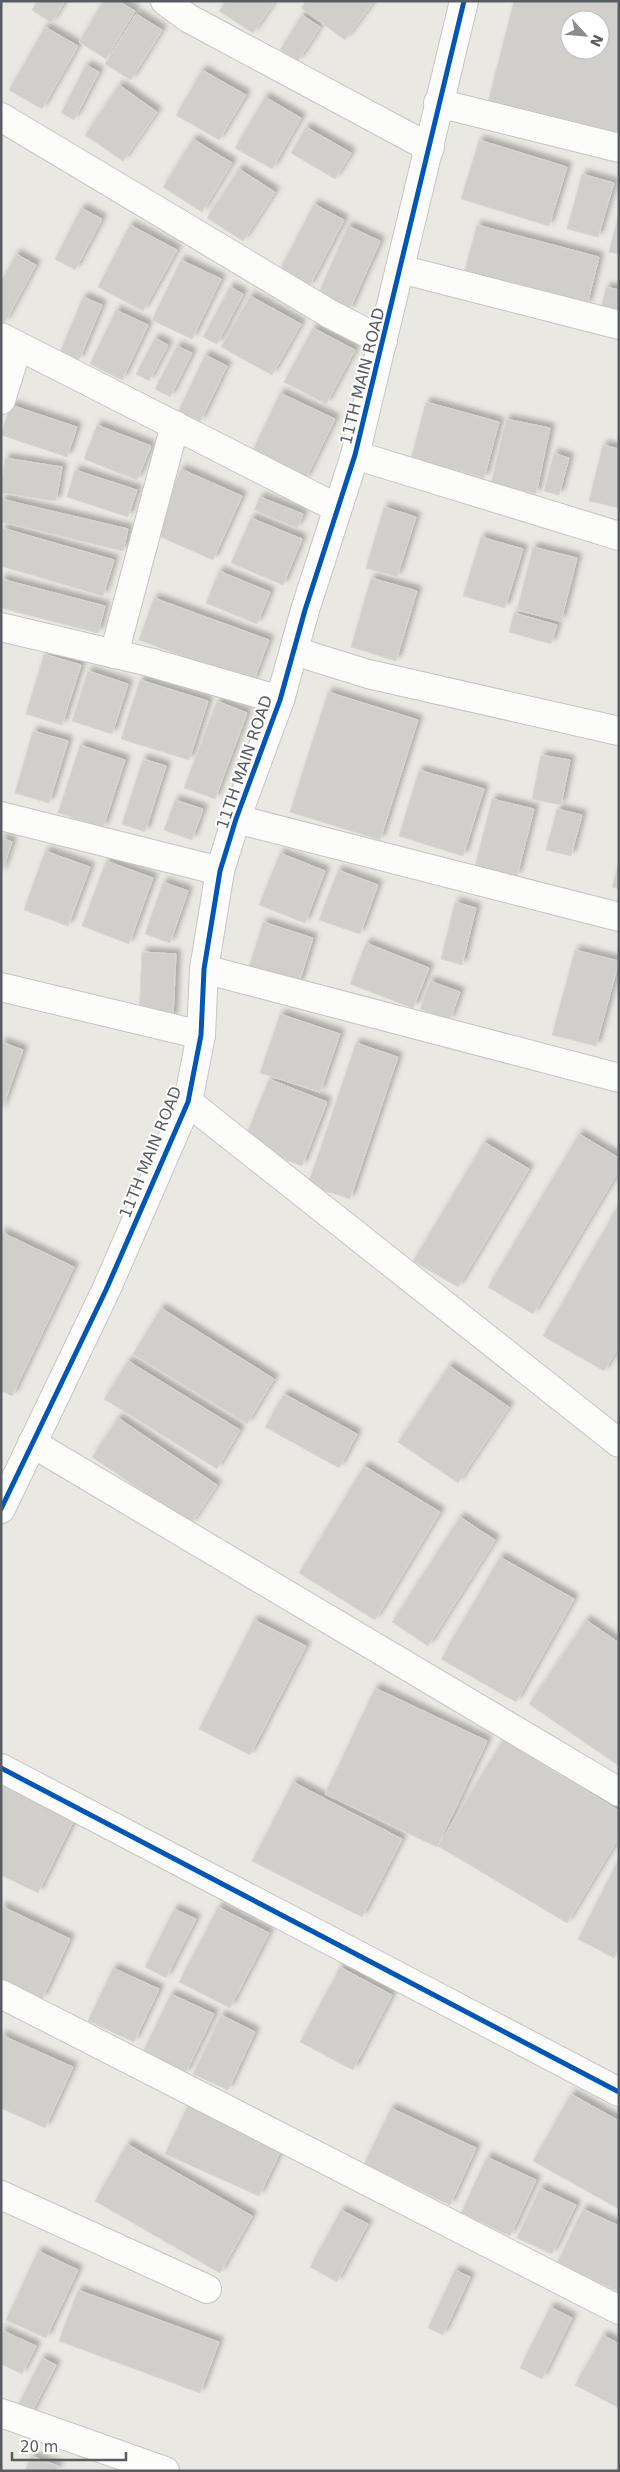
<svg xmlns="http://www.w3.org/2000/svg" width="620" height="2472" font-family="'DejaVu Sans',sans-serif">
  <style>
    .building { fill: #d0cfcc; stroke: #d8d7d2; fill-rule: evenodd; filter: url(#shadow) }
    .lines { fill: none; stroke-linecap: round; stroke-linejoin: round }
    .street-casing { stroke: #c5c5c4; stroke-width: 30 }
    .secondary-casing { stroke: #c6c6c5; stroke-width: 30 }
    .street { stroke: #fcfcfb; stroke-width: 28 }
    .secondary { stroke: #fcfcfb; stroke-width: 28 }
    .cycleway-casing { stroke: #fff; stroke-width: 8 }
    .cycleway { stroke: #0057b8; stroke-width: 5 }
    .labels { text-anchor: middle; stroke-width: 4; stroke-linejoin: round; paint-order: stroke }
    .street-label { font-size: 16px; fill: #595c61; stroke: #fff }
  </style>
  <defs>
    <filter id="shadow"><feDropShadow dx="4.5" dy="-4.5" stdDeviation="2.5" flood-color="#0004"/></filter>
  </defs>
  <rect width="100%" height="100%" fill="#e9e8e3"/>
  <!-- building -->
  <g class="building">
    <path d="M37,1H65L51,23L32,10Z"/>
    <path d="M103,1H118L135,11L106,59L79,42Z"/>
    <path d="M226,1H274V2L253,33L219,11Z"/>
    <path d="M306,1H374L345,40L301,8Z"/>
    <path d="M514,1H619V136L488,102ZM570,20H600V50H570Z"/>
    <path d="M136,14L162,30L131,80L105,64Z"/>
    <path d="M302,15L320,27L298,61L280,50Z"/>
    <path d="M45,27L78,46L42,109L9,90Z"/>
    <path d="M86,65L99,72L74,120L61,113Z"/>
    <path d="M202,70L246,95L219,140L176,115Z"/>
    <path d="M119,85L157,112L123,161L85,135Z"/>
    <path d="M265,97L301,118L272,169L235,148Z"/>
    <path d="M306,127L351,153L335,179L291,153Z"/>
    <path d="M193,139L232,163L202,212L163,187Z"/>
    <path d="M479,140L567,167L549,226L461,199Z"/>
    <path d="M239,169L275,192L243,241L207,218Z"/>
    <path d="M582,174L614,183L598,237L567,229Z"/>
    <path d="M314,204L344,220L309,287L279,271Z"/>
    <path d="M81,208L102,219L75,270L55,259Z"/>
    <path d="M619,213V254L609,252Z"/>
    <path d="M130,225L177,250L143,311L98,287Z"/>
    <path d="M477,225L599,257L587,305L464,273Z"/>
    <path d="M348,226L380,241L349,311L317,297Z"/>
    <path d="M16,254L36,265L5,322L1,320V282Z"/>
    <path d="M181,260L221,279L192,339L152,320Z"/>
    <path d="M230,287L243,294L217,344L203,337Z"/>
    <path d="M606,287L619,290V323L599,318Z"/>
    <path d="M250,296L301,324L272,375L221,347Z"/>
    <path d="M83,297L102,305L79,360L60,352Z"/>
    <path d="M116,310L148,325L122,380L90,364Z"/>
    <path d="M313,328L355,350L326,404L284,382Z"/>
    <path d="M155,338L168,345L149,381L136,374Z"/>
    <path d="M177,346L192,353L170,397L155,389Z"/>
    <path d="M205,355L227,366L200,422L178,412Z"/>
    <path d="M280,393L335,419L305,480L251,454Z"/>
    <path d="M426,402L499,422L484,478L411,458Z"/>
    <path d="M11,405L77,427L67,457L1,435Z"/>
    <path d="M506,419L550,428L536,494L491,484Z"/>
    <path d="M97,425L151,446L137,480L84,459Z"/>
    <path d="M603,445L619,449V508L589,501Z"/>
    <path d="M554,453L569,458L559,495L544,491Z"/>
    <path d="M5,458L62,467L56,501L1,493Z"/>
    <path d="M181,469L242,496L213,560L152,533Z"/>
    <path d="M75,470L137,490L128,517L67,497Z"/>
    <path d="M260,497L303,514L297,528L254,510Z"/>
    <path d="M1,499L128,529L123,551L1,522Z"/>
    <path d="M384,507L416,517L397,577L366,568Z"/>
    <path d="M251,518L302,539L283,585L231,563Z"/>
    <path d="M2,528L114,560L103,596L1,566Z"/>
    <path d="M481,537L523,549L505,608L463,596Z"/>
    <path d="M533,547L577,558L561,621L517,610Z"/>
    <path d="M219,571L270,592L257,624L206,603Z"/>
    <path d="M371,578L417,591L396,661L351,647Z"/>
    <path d="M1,579L105,606L98,633L1,608Z"/>
    <path d="M154,598L269,640L253,682L139,640Z"/>
    <path d="M514,613L557,625L551,644L509,632Z"/>
    <path d="M44,654L81,665L62,725L26,714Z"/>
    <path d="M88,671L128,684L112,734L72,721Z"/>
    <path d="M140,680L208,701L189,760L121,739Z"/>
    <path d="M328,692L418,720L380,840L290,812Z"/>
    <path d="M217,701L247,713L215,799L184,788Z"/>
    <path d="M33,731L68,741L49,803L15,793Z"/>
    <path d="M80,745L125,760L103,828L58,813Z"/>
    <path d="M541,755L570,760L561,805L532,799Z"/>
    <path d="M143,759L166,766L145,832L122,824Z"/>
    <path d="M419,770L484,789L463,856L399,836Z"/>
    <path d="M492,799L534,809L517,876L475,866Z"/>
    <path d="M175,800L203,809L192,840L164,830Z"/>
    <path d="M557,809L582,815L571,856L546,850Z"/>
    <path d="M1,838L12,842L1,875Z"/>
    <path d="M45,851L90,867L68,926L24,910Z"/>
    <path d="M280,853L325,871L305,923L259,905Z"/>
    <path d="M106,861L153,878L129,944L82,926Z"/>
    <path d="M619,863V889L612,887Z"/>
    <path d="M338,870L378,885L360,934L319,920Z"/>
    <path d="M163,882L188,891L170,943L145,934Z"/>
    <path d="M455,902L476,908L462,965L441,959Z"/>
    <path d="M263,922L313,938L298,986L248,970Z"/>
    <path d="M366,943L429,968L413,1008L350,984Z"/>
    <path d="M575,950L619,961L596,1046L552,1035Z"/>
    <path d="M142,952L176,954L173,1018L139,1017Z"/>
    <path d="M430,981L460,992L450,1020L420,1009Z"/>
    <path d="M280,1014L340,1034L320,1092L260,1073Z"/>
    <path d="M1,1042L23,1050L1,1112Z"/>
    <path d="M356,1043L398,1057L350,1199L308,1185Z"/>
    <path d="M269,1079L327,1102L302,1166L243,1143Z"/>
    <path d="M579,1134L619,1158V1170L533,1314L488,1287Z"/>
    <path d="M484,1142L529,1169L458,1287L413,1261Z"/>
    <path d="M619,1204V1346L604,1371L543,1336Z"/>
    <path d="M1,1232L74,1267L12,1396L1,1391Z"/>
    <path d="M161,1308L274,1379L247,1424L133,1354Z"/>
    <path d="M128,1361L240,1430L217,1469L104,1399Z"/>
    <path d="M449,1366L509,1407L458,1483L398,1442Z"/>
    <path d="M284,1394L357,1434L339,1468L265,1427Z"/>
    <path d="M118,1418L217,1485L191,1524L92,1457Z"/>
    <path d="M364,1466L440,1512L375,1620L299,1573Z"/>
    <path d="M460,1517L495,1540L428,1646L392,1622Z"/>
    <path d="M500,1557L574,1599L516,1702L441,1659Z"/>
    <path d="M254,1620L306,1646L250,1755L199,1729Z"/>
    <path d="M586,1620L619,1643V1766L529,1704Z"/>
    <path d="M375,1688L487,1741L437,1847L325,1794Z"/>
    <path d="M503,1740L619,1811V1837L567,1923L438,1846Z"/>
    <path d="M293,1782L402,1839L362,1917L252,1861Z"/>
    <path d="M1,1785L74,1820L38,1893L1,1875Z"/>
    <path d="M619,1859V1949L614,1958L578,1939Z"/>
    <path d="M1,1906L70,1939L42,1999L1,1980Z"/>
    <path d="M218,1907L269,1933L230,2008L179,1982Z"/>
    <path d="M174,1909L196,1919L166,1978L145,1967Z"/>
    <path d="M340,1967L392,1995L353,2070L300,2042Z"/>
    <path d="M113,1968L159,1989L134,2042L88,2021Z"/>
    <path d="M171,1994L214,2014L185,2074L142,2054Z"/>
    <path d="M221,2015L255,2032L228,2090L193,2074Z"/>
    <path d="M1,2035L73,2067L45,2128L1,2108Z"/>
    <path d="M571,2094L619,2121V2209L533,2161Z"/>
    <path d="M189,2103L283,2146L259,2196L165,2154Z"/>
    <path d="M391,2108L476,2148L450,2205L364,2164Z"/>
    <path d="M127,2144L252,2216L220,2273L95,2201Z"/>
    <path d="M487,2157L536,2180L510,2236L461,2213Z"/>
    <path d="M540,2188L576,2205L552,2254L517,2238Z"/>
    <path d="M583,2209L619,2226V2292L557,2263Z"/>
    <path d="M341,2210L368,2224L337,2282L310,2267Z"/>
    <path d="M38,2251L78,2270L46,2338L6,2320Z"/>
    <path d="M455,2270L470,2277L443,2335L428,2328Z"/>
    <path d="M78,2290L219,2342L200,2393L59,2341Z"/>
    <path d="M550,2307L572,2318L542,2379L520,2368Z"/>
    <path d="M1,2330L36,2346L22,2374L1,2364Z"/>
    <path d="M603,2335L619,2344V2408L575,2385Z"/>
    <path d="M42,2358L56,2365L29,2418L15,2411Z"/>
    <path d="M31,2456L58,2466L56,2471H25Z"/>
  </g>
  <g class="lines">
    <defs>
      <g id="street">
        <path d="M165,1L188,18L430,148"/>
        <path d="M438,103L619,148"/>
        <path d="M1,117L330,314L383,341"/>
        <path d="M400,269L619,325"/>
        <path d="M1,337L337,508"/>
        <path d="M1,400L18,346"/>
        <path d="M355,455L619,536"/>
        <path d="M1,627L149,662L280,700"/>
        <path d="M294,651L368,674L619,731"/>
        <path d="M114,654L175,425"/>
        <path d="M1,816L220,871"/>
        <path d="M236,819L619,917"/>
        <path d="M204,969L619,1078"/>
        <path d="M1,987L201,1035"/>
        <path d="M188,1102L619,1443"/>
        <path d="M32,1443L619,1792"/>
        <path d="M1,1768L619,2092"/>
        <path d="M1,1994L619,2310"/>
        <path d="M1,2195L207,2289"/>
        <path d="M1,2413L165,2471"/>
      </g>
      <path id="secondary" d="M1,1509L106,1290L188,1102L201,1035L204,969L220,871L236,819L280,700L305,610L355,455L464,1"/>
    </defs>
    <!-- street casing -->
    <use href="#street" class="street-casing"/>
    <!-- secondary casing -->
    <use href="#secondary" class="secondary-casing"/>
    <!-- street -->
    <use href="#street" class="street"/>
    <!-- secondary -->
    <use href="#secondary" class="secondary"/>
    <defs>
      <g id="cycleway">
        <path d="M1,1509L106,1290L188,1102L201,1035L204,969L220,871L236,819L280,700L305,610L355,455L464,1"/>
        <path d="M1,1768L619,2092"/>
      </g>
    </defs>
    <!-- cycleway casing -->
    <use href="#cycleway" class="cycleway-casing"/>
    <!-- cycleway -->
    <use href="#cycleway" class="cycleway"/>
  </g>
  <g class="labels">
    <!-- street labels -->
    <g class="street-label">
      <text transform="translate(362 376) rotate(-76)" y="6">11TH MAIN ROAD</text>
      <text transform="translate(244 762) rotate(-71)" y="6">11TH MAIN ROAD</text>
      <text transform="translate(150 1152) rotate(-68)" y="6">11TH MAIN ROAD</text>
    </g>
  </g>
  <!-- border -->
  <rect width="620" height="2472" fill="none" stroke="#595c61" stroke-width="5"/>
  <!-- north arrow -->
  <g transform="translate(585 35) rotate(116)"><circle r="24" fill="#ffffff" stroke="#bdbec0"/>
  <path d="M0-4L9 19L0 12L-9 19Z" fill="#8b8d8e"/>
  <text y="-8" font-size="14" font-weight="bold" text-anchor="middle" fill="#595c61">N</text>
  </g>
  <!-- scale -->
  <path d="M12 2452v8h114v-8" fill="none" stroke="#595c61" stroke-width="2.5"/>
  <text x="20" y="2452" font-size="15" fill="#595c61" stroke="#ffffff" stroke-width="4" paint-order="stroke">20 m</text>
</svg>
